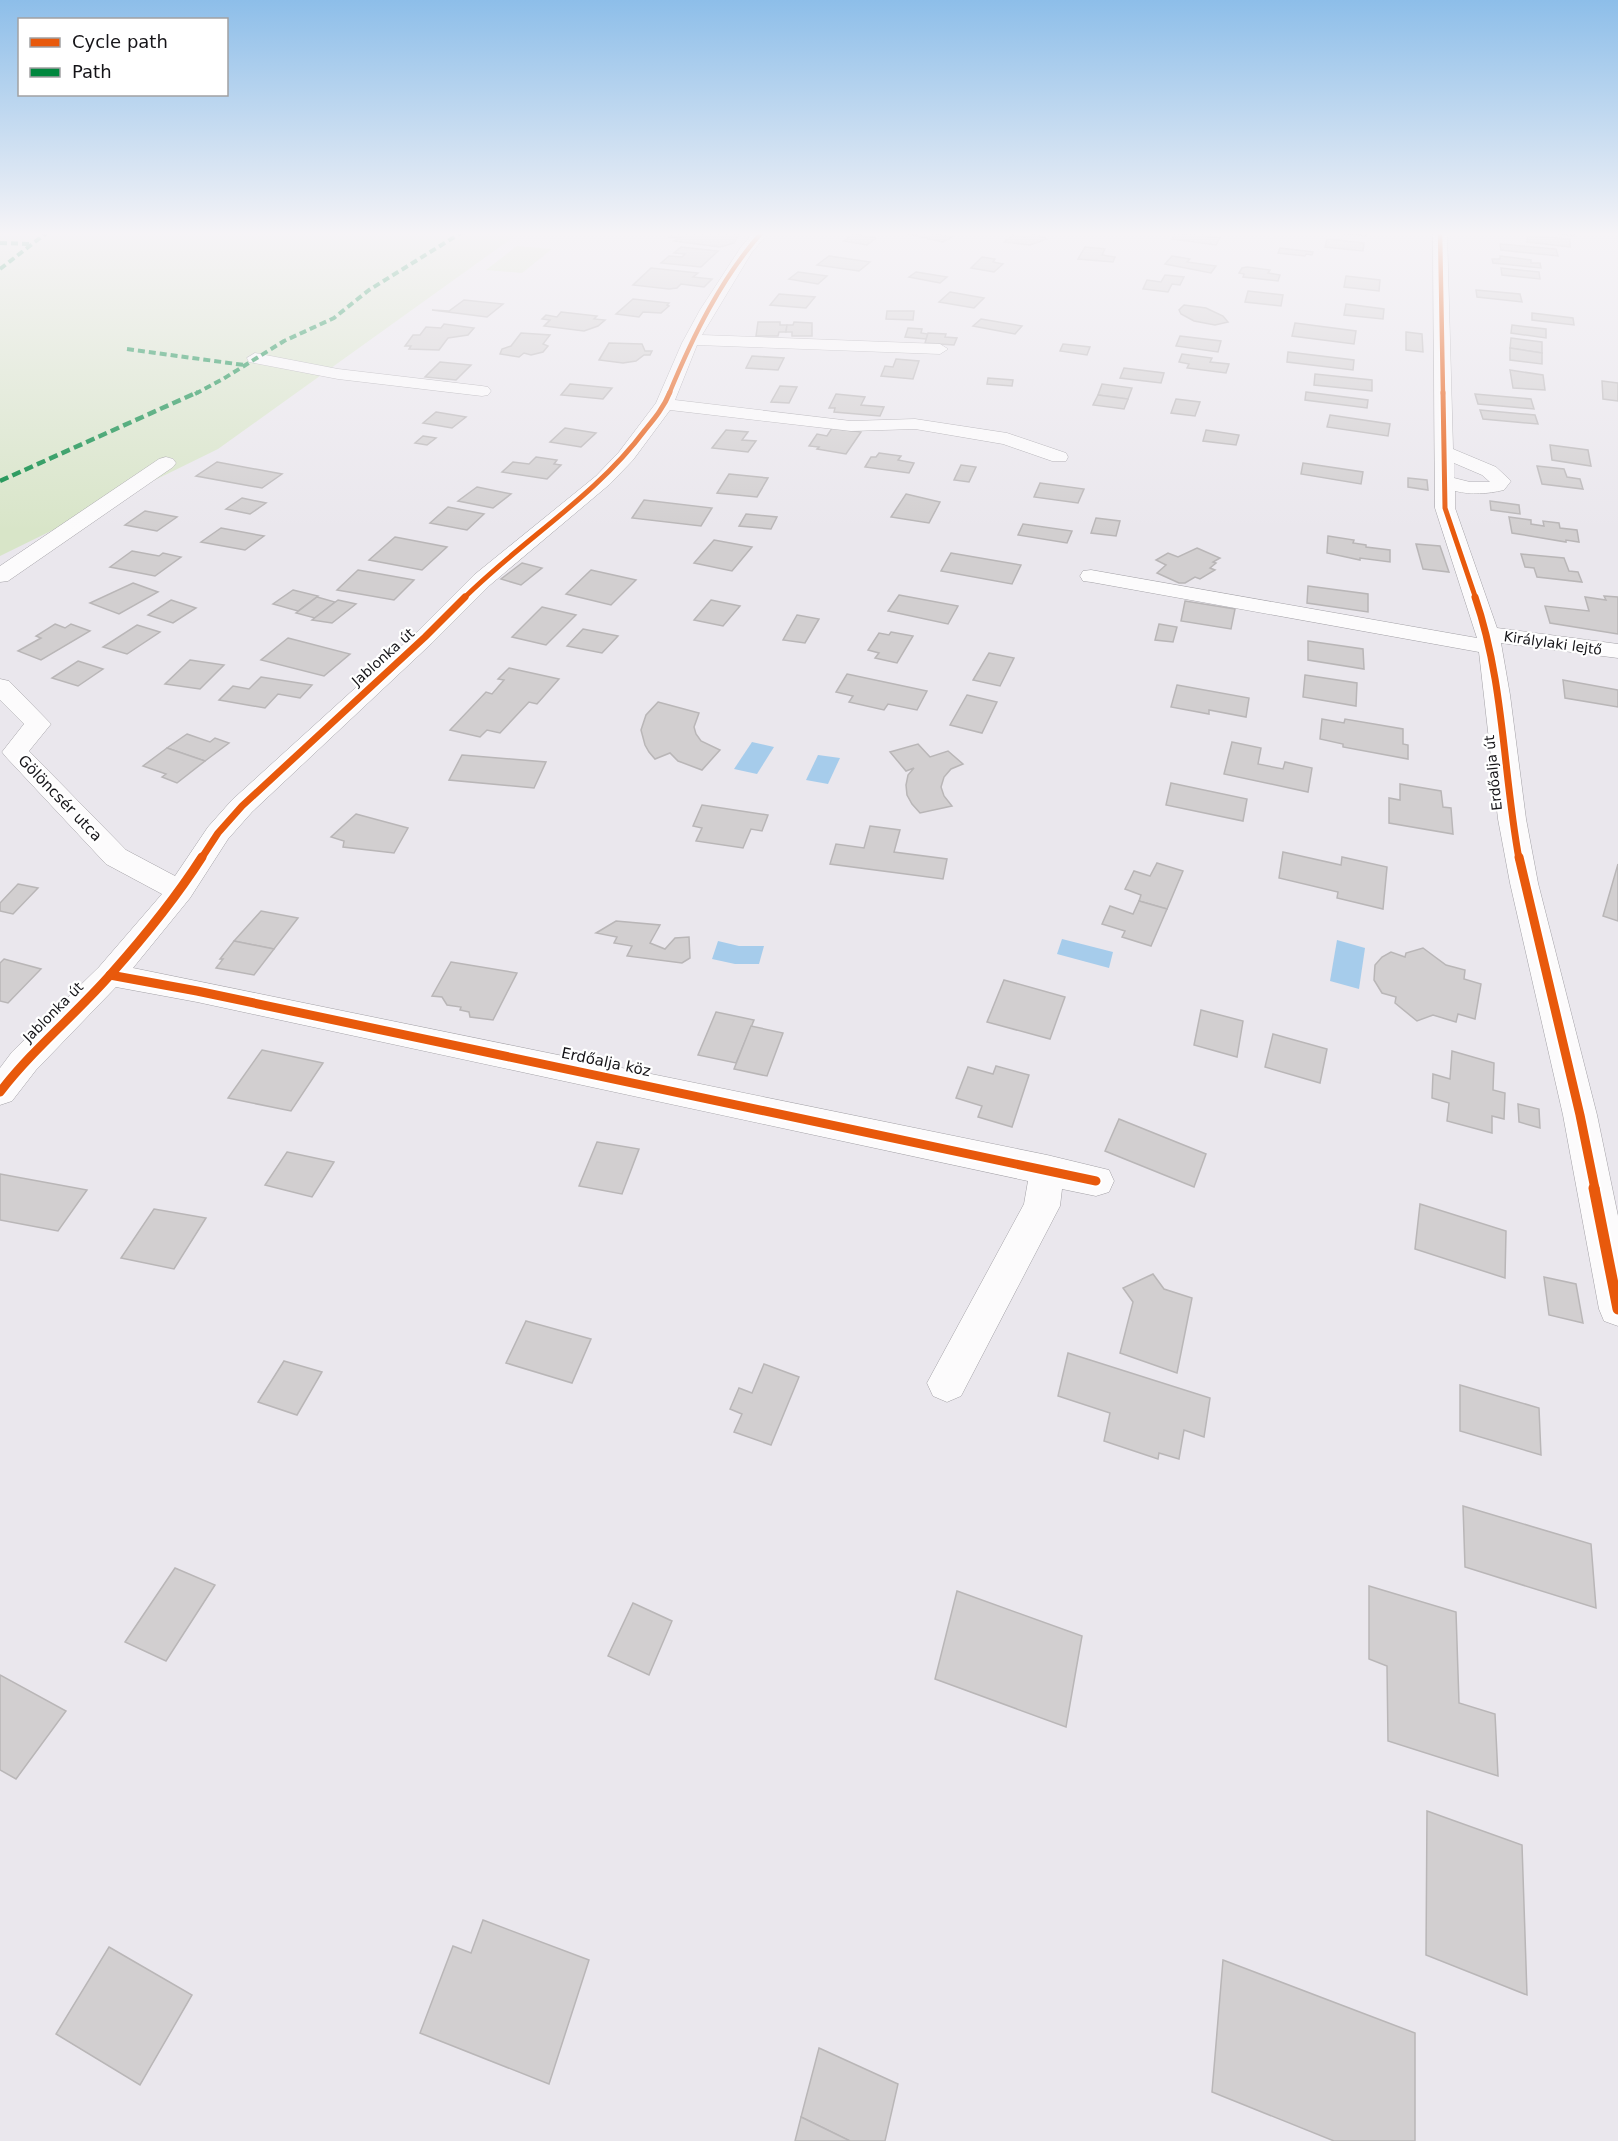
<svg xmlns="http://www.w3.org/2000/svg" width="1618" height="2141" font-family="'DejaVu Sans',sans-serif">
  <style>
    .green { fill: #d8e5c8 }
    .water { fill: #a6cceb }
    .building { fill: #d2cfd0; stroke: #b9b6b7; stroke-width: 1.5 }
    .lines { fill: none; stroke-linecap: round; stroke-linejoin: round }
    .minor-casing { stroke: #a3a1a6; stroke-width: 1 }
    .minor { fill: #fcfbfc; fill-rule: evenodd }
    .quiet-far1 { stroke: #00873e; stroke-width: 4; stroke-dasharray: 7 4; stroke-linecap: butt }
    .quiet { stroke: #00873e; stroke-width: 4.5; stroke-dasharray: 9 4.5; stroke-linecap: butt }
    .cycleway-far4-casing { stroke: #fff; stroke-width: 6 }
    .cycleway-far3-casing { stroke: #fff; stroke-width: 8 }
    .cycleway-far2-casing { stroke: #fff; stroke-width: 10 }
    .cycleway-far1-casing { stroke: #fff; stroke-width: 13 }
    .cycleway-casing { stroke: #fff; stroke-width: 15 }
    .cycleway-far4 { stroke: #e8590c; stroke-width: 4.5 }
    .cycleway-far3 { stroke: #e8590c; stroke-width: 5 }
    .cycleway-far2 { stroke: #e8590c; stroke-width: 7 }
    .cycleway-far1 { stroke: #e8590c; stroke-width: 9 }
    .cycleway { stroke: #e8590c; stroke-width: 11 }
    .labels { text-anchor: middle; stroke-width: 4.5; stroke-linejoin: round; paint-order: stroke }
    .far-street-label { font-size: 14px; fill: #151418; stroke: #fff }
    .street-label { font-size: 15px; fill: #151418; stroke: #fff }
  </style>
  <rect width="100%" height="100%" fill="#eae7ed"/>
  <!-- green -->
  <g class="green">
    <path d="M0,231H522L218,449L0,556Z"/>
    <path d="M517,246L552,249L522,273L486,270Z"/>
  </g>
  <!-- water -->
  <g class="water">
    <path d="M752,742L774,747L757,774L734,769Z"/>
    <path d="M818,755L840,758L828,784L806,780Z"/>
    <path d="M1062,939L1113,952L1109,968L1057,954Z"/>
    <path d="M1337,940L1365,948L1359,989L1330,981Z"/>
    <path d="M718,941L739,946H764L759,964H735L712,959Z"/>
  </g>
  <!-- building -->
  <g class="building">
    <path d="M677,231H724L739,235L734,243L720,247L674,241L679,238L669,237Z"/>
    <path d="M901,231H923L952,237L943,242L899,232Z"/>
    <path d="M1192,231H1212L1209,237L1220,238L1216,245L1172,239L1176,233L1190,235Z"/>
    <path d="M1321,231H1367L1366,236Z"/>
    <path d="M1535,231H1574V236Z"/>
    <path d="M852,234L876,238L867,245L844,241Z"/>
    <path d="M1035,234L1047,239L1030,245L1004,242L1013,235L1025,237Z"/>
    <path d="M1527,236L1570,239V247L1527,242Z"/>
    <path d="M1327,239L1364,243L1363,251L1325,247Z"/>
    <path d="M1500,244L1556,249L1558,256L1501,250Z"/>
    <path d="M681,247L718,251L701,267L661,263L669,256L682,257L685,254L674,253Z"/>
    <path d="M1085,247L1105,249L1102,255L1115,257L1113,262L1078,259Z"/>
    <path d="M1280,248L1313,252L1312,255L1306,254L1305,256L1278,253Z"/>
    <path d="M829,256L870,262L859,271L817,265Z"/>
    <path d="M1172,256L1190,259L1187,262L1216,266L1211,273L1165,264Z"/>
    <path d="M1500,256L1531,260V263H1540L1541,268L1493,263L1492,259H1500Z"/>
    <path d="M982,257L995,259L993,262L1003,264L994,272L971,268Z"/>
    <path d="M1247,267L1270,270L1268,273L1280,275L1278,281L1243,277L1244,274L1239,273L1242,268Z"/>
    <path d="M651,268L698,273L693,277L712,279L704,287L681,284L677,288L669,289L633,285Z"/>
    <path d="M1501,268L1539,272L1540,279L1502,275Z"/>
    <path d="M798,272L827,276L818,284L789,279Z"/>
    <path d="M916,272L947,277L940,283L909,277Z"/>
    <path d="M1165,275L1184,277L1180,285L1172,284L1168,292L1143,289L1147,280L1161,282Z"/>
    <path d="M1346,276L1380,280L1379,291L1344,287Z"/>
    <path d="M1476,290L1520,294L1522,302L1477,297Z"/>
    <path d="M1248,291L1283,295L1281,306L1245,302Z"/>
    <path d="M950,292L984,298L974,308L939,302Z"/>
    <path d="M779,294L815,297L806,308L770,305Z"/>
    <path d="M633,299L669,303L667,305L669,306L661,313L643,312L639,317L616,314Z"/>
    <path d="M464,300L503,304L487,317L432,310L449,311Z"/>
    <path d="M1346,304L1384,309L1383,319L1344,315Z"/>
    <path d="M1184,305L1206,308L1223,316L1228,322L1215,325L1194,321L1181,314L1179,310Z"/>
    <path d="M887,311H914L913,320L886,319Z"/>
    <path d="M561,312L597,316L594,319L605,320L598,326L584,331L544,326L550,320L542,319L546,315L557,317Z"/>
    <path d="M1532,313L1573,318L1574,325L1532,320Z"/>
    <path d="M981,319L1022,326L1015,334L973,326Z"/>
    <path d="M758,322H780V325H787L786,332H779L778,336H756Z"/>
    <path d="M794,322L812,323V336H792V332H786L787,325H793Z"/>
    <path d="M1295,323L1356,331L1354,344L1292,336Z"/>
    <path d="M444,324L474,328L468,335L448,338L439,350L409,349L411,346H405L413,335H420L426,327L441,328Z"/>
    <path d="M1512,325L1546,329V338L1511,333Z"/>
    <path d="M908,328L922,329L921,333L928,334L926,339L905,337Z"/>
    <path d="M1406,332L1422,334L1423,352L1406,350Z"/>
    <path d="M521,333L550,335L543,344L548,346L543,352L531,355L524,353L519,357L500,354L502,349L511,346Z"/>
    <path d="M928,333L946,334L945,337L957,338L954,345L925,343Z"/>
    <path d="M1180,336L1221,341L1218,352L1176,346Z"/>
    <path d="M1511,338L1542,342V353L1510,348Z"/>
    <path d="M609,343L642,344L645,351H652L650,355H644L636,361L623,363L599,360Z"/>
    <path d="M1063,344L1090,347L1087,355L1060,351Z"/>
    <path d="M1510,348L1542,353V364L1510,360Z"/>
    <path d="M1288,352L1354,360L1353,370L1287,362Z"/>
    <path d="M1182,354L1212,358L1210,362L1229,364L1226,373L1187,368L1189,364L1179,362Z"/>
    <path d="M752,356L784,358L778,370L746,368Z"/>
    <path d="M896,359L919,361L913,379L881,376L885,366L893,367Z"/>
    <path d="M440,362L471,365L456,380L425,377Z"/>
    <path d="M1124,368L1164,373L1161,383L1120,378Z"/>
    <path d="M1510,370L1543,375L1545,390L1513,388Z"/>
    <path d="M1315,374L1372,380V391L1314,385Z"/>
    <path d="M988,378L1013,380L1012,386L987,384Z"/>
    <path d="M1602,381L1618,383V401L1603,399Z"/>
    <path d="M570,384L612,388L603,399L561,395Z"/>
    <path d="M1102,384L1132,388L1128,399L1098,395Z"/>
    <path d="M780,386L797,387L789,403L771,402Z"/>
    <path d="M1306,392L1368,400L1367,408L1305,400Z"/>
    <path d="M836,394L865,397L861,405L884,407L880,416L834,412L835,408H829Z"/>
    <path d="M1475,394L1531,399L1534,409L1478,404Z"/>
    <path d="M1098,395L1128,399L1124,409L1093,405Z"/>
    <path d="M1176,399L1200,402L1195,416L1171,413Z"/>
    <path d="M1480,410L1535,415L1538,424L1483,419Z"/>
    <path d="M436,412L466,417L452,428L423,423Z"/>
    <path d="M1330,415L1390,424L1388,436L1327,427Z"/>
    <path d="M565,428L596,433L581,447L550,442Z"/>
    <path d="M832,428L861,432L846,454L817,449L819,447L809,446L817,434L827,436Z"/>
    <path d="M726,430L748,432L742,440L756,441L748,452L712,448Z"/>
    <path d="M1206,430L1239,435L1236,445L1203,441Z"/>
    <path d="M423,436L436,438L427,445L415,443Z"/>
    <path d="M1550,445L1588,450L1591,466L1552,460Z"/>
    <path d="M879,453L901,456L898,460L914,463L909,473L865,467L871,457H876Z"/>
    <path d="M536,457L557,460L554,464L561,465L547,479L502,472L513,462L529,464Z"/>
    <path d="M217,462L282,474L262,488L196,476Z"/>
    <path d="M1303,463L1363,472L1361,484L1301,474Z"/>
    <path d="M961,465L976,467L969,482L954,480Z"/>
    <path d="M1537,466L1564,469L1567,477L1580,479L1583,489L1542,484Z"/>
    <path d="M729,474L768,478L757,497L717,493Z"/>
    <path d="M1408,478L1427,480L1428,490L1408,487Z"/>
    <path d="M1040,483L1084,489L1078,503L1034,497Z"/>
    <path d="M477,487L511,494L493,508L458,501Z"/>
    <path d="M906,494L940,502L929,523L891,517Z"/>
    <path d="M242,498L266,503L250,514L226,509Z"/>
    <path d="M644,500L712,508L701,526L632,518Z"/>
    <path d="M1490,501L1519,505L1520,514L1491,510Z"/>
    <path d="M448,507L484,514L467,530L430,523Z"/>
    <path d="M145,511L177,517L157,531L125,525Z"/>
    <path d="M746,514L777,517L771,529L739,526Z"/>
    <path d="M1509,517L1531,520V524L1544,526L1543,521L1559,523L1560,528L1577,530L1579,542L1566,540V542L1512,533Z"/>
    <path d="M1096,518L1120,521L1116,536L1091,533Z"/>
    <path d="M1023,524L1072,531L1067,543L1018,535Z"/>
    <path d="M221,528L264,536L245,550L201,542Z"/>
    <path d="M1328,536L1354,540L1353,543L1366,545V547L1390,550V562L1360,558V560L1327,553Z"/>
    <path d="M395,537L447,547L422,570L369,560Z"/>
    <path d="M714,540L752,547L732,571L694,563Z"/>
    <path d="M1416,544L1440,546L1449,572L1423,569Z"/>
    <path d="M1197,548L1220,558L1213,562L1216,563L1210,568L1215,570L1200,579L1195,577L1185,583H1179L1157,573L1166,565L1156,560L1168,553L1178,557Z"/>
    <path d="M132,551L159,556L163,553L181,557L155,576L110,567Z"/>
    <path d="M951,553L1021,565L1012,584L941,571Z"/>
    <path d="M1521,554L1564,558L1569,571L1578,572L1582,582L1537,577L1534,568L1525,567Z"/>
    <path d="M522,563L542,568L521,585L501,579Z"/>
    <path d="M358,570L414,580L394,600L337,590Z"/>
    <path d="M591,570L636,580L611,605L566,594Z"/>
    <path d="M133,583L158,592L119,614L90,603Z"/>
    <path d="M1308,586L1368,594V612L1307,603Z"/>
    <path d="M293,590L318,596L298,611L273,604Z"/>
    <path d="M899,595L958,606L948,624L888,611Z"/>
    <path d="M1604,596L1618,597V634L1550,623L1545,606L1589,611L1585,597L1606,600Z"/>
    <path d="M317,597L335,602L315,618L296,613Z"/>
    <path d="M171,600L196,608L173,623L148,615Z"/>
    <path d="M338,600L356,604L332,623L312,620Z"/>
    <path d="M711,600L740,606L723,626L694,620Z"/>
    <path d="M1185,601L1235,609L1231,629L1181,621Z"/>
    <path d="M542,607L576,615L546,645L512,637Z"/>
    <path d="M797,615L819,619L805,643L783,640Z"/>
    <path d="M55,624L65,628L71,624L90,631L41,660L18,651L41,638L36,636Z"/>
    <path d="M1159,624L1177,627L1173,642L1155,640Z"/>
    <path d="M137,625L160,632L127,654L103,647Z"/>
    <path d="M583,629L618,636L602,653L567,646Z"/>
    <path d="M891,632L913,636L897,663L875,658L879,653L868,650L879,633L889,635Z"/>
    <path d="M288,638L350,654L324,676L261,660Z"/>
    <path d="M1308,641L1363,649L1364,669L1308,660Z"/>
    <path d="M989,653L1014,658L1000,686L973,680Z"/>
    <path d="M190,660L224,665L200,689L165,684Z"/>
    <path d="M78,661L103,669L78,686L52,678Z"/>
    <path d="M509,668L559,679L537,704L529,702L500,733L487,730L480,737L450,730L486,692L492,694L504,680L498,679Z"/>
    <path d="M847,674L927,691L917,710L888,704L884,710L849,702L853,696L836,692Z"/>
    <path d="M1305,675L1357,683L1356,706L1303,697Z"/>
    <path d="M261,677L312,685L300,698L278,694L265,708L219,700L233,686L249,689Z"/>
    <path d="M1563,680L1618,690V707L1565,698Z"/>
    <path d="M1177,685L1249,698L1246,717L1209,710V714L1171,707Z"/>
    <path d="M967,695L997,702L982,733L950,725Z"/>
    <path d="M658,702L699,713L694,727L696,734L701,741L720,750L702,770L678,761L670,753L655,759L649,752L645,745L641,730L646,715Z"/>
    <path d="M1322,719L1344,723L1345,719L1403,729V744L1408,745V759L1343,747V744L1320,739Z"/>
    <path d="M187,734L210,742L215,738L229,743L205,761L167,748Z"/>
    <path d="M1232,742L1261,748L1258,764L1283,769L1285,762L1312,768L1308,792L1224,774Z"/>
    <path d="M918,744L930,757L948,751L963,764L951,769L944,777L941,787L944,796L952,806L920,813L912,804L907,795L906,785L908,775L914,768L906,771L890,752Z"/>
    <path d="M167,748L205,761L177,783L162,777L166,774L143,766Z"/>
    <path d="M462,755L546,762L534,788L449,780Z"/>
    <path d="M1171,783L1247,799L1243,821L1166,805Z"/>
    <path d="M1400,784L1441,791L1443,807L1451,808L1453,834L1389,823V798L1400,800Z"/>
    <path d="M702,805L768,815L762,831L751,829L743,848L696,841L702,828L693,826Z"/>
    <path d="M356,814L408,828L394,853L343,847L344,841L331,837Z"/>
    <path d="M870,826L900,830L894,852L947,859L943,879L830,864L836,844L864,848Z"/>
    <path d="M1283,852L1341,865L1342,857L1387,867L1383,909L1337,898L1338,892L1279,878Z"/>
    <path d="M1157,863L1183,871L1167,909L1139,901L1141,895L1125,889L1134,871L1150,876Z"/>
    <path d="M1618,864V921L1603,916Z"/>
    <path d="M18,884L38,888L13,914L0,911V903Z"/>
    <path d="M1139,901L1167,909L1151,946L1122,937L1125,931L1102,924L1110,906L1133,914Z"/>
    <path d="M261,911L298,918L274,949L234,941Z"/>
    <path d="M616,921L660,925L650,943L665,949L675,938L689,937L690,958L682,963L627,956L632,946L614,943L617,937L596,933Z"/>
    <path d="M234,941L274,949L254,975L216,968L223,959H220Z"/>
    <path d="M1423,948L1446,965L1465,970L1464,979L1481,984L1475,1019L1458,1014L1456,1022L1433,1015L1417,1021L1395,1003L1396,997L1382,993L1374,980L1375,965L1382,957L1391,952L1405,957L1406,953Z"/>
    <path d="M4,959L41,969L8,1003L0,1001V963Z"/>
    <path d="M451,962L517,973L493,1020L470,1017L469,1012L460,1010L461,1007L447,1005L442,997L432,996Z"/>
    <path d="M1004,980L1065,997L1050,1039L987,1022Z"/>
    <path d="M1201,1010L1243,1021L1237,1057L1194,1045Z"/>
    <path d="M716,1012L754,1020L736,1063L698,1055Z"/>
    <path d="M751,1026L783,1033L767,1076L734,1069Z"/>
    <path d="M1273,1034L1327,1049L1320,1083L1265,1067Z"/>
    <path d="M262,1050L323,1063L291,1111L228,1098Z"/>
    <path d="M1452,1051L1494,1063L1493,1090L1505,1093L1504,1119L1492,1116V1133L1447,1121L1449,1103L1432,1098L1433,1074L1450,1079Z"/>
    <path d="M996,1066L1029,1075L1012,1127L978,1117L982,1106L956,1098L968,1067L993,1074Z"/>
    <path d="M1518,1104L1539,1109L1540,1128L1519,1122Z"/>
    <path d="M1119,1119L1206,1154L1194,1187L1105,1151Z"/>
    <path d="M597,1142L639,1149L622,1194L579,1186Z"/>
    <path d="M287,1152L334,1162L312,1197L265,1185Z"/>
    <path d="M0,1174L87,1190L58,1231L0,1220Z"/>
    <path d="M1420,1204L1506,1231L1505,1278L1415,1249Z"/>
    <path d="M154,1209L206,1218L174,1269L121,1258Z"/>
    <path d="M1153,1274L1164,1289L1192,1298L1177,1373L1120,1353L1133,1302L1123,1288Z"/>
    <path d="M1544,1277L1576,1284L1583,1323L1549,1315Z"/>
    <path d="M526,1321L591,1339L572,1383L506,1363Z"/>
    <path d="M1068,1353L1210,1398L1204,1437L1184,1430L1179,1459L1159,1453L1158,1459L1104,1441L1110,1413L1058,1396Z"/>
    <path d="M284,1361L322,1372L297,1415L258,1402Z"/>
    <path d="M764,1364L799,1377L771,1445L734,1432L742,1414L730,1409L739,1388L752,1393Z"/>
    <path d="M1460,1385L1539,1408L1541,1455L1460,1431Z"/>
    <path d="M1463,1506L1591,1544L1596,1608L1465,1567Z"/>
    <path d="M175,1568L215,1585L166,1661L125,1642Z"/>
    <path d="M1369,1586L1456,1612L1459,1703L1495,1714L1498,1776L1388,1741L1387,1666L1369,1659Z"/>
    <path d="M957,1591L1082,1636L1066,1727L935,1679Z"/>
    <path d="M633,1603L672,1621L649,1675L608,1656Z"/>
    <path d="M0,1675L66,1711L16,1779L0,1770Z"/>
    <path d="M1427,1811L1522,1845L1527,1995L1426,1955Z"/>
    <path d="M483,1920L589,1960L549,2084L420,2033L453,1946L471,1953Z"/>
    <path d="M109,1947L192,1995L140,2085L56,2034Z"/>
    <path d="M1223,1960L1415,2033V2141H1334L1212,2092Z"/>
    <path d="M819,2048L898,2084L885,2141H850L801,2117Z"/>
    <path d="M801,2117L850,2141H795Z"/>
  </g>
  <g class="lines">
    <defs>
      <g id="minor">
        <path d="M755,231H770L752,252L702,335L940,344L948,349L940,354L697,345L675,400L851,421L915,419L1007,433L1066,453L1068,457L1066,461H1052L1003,444L915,429L851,431L670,410L633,460L610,484L490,585L433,642L252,812L228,839L190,898L133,968L1047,1155L1109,1170L1114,1181L1109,1192L1096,1196L1062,1189L1060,1206L961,1396L947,1402L933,1396L927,1383L1024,1204L1028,1181L197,1002L116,987L36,1070L12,1101L0,1105V1068L12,1052L99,967L162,894L106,864L6,757L2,752L24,724L0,700V679L9,681L51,724L29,751L126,850L175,876L208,827L232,800L417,632L474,575L596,476L619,452L656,403L682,343L700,310L741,247Z"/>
        <path d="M1433,231H1447L1453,449L1496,467L1511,481L1504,490C1487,494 1472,495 1455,491V508L1497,628L1618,644V658L1501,643L1510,695L1526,819L1538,883L1597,1115L1618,1216V1326L1604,1321L1599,1309L1563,1115L1510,883L1498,819L1479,652L1091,582L1083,581L1080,576L1083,571L1091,570L1477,638L1435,508ZM1454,463L1482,475L1490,482H1470L1454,478Z"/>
        <path d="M255,353L338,369L482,386L488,387L491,391L488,395L482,396L338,379L249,362L247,358Z"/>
        <path d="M166,457L173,459L176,463L173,467L8,581L0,582V566L159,459Z"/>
      </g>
    </defs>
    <!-- minor casing -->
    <use href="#minor" class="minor-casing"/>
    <!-- minor -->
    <use href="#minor" class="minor"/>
    <!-- quiet-far1 -->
    <g class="quiet-far1">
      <path d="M0,243L32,244"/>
      <path d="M0,269L49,231"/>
      <path d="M127,349L244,365"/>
      <path d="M195,394L223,379L284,341L334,318L369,290L464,231"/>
    </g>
    <!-- quiet -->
    <path class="quiet" d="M0,481L198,392"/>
    <defs>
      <g id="cycleway-far4">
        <path d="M1440,231L1443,394"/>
        <path d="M669,394C693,336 721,278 763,231"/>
      </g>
      <g id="cycleway-far3">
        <path d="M1443,392L1445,508L1476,599"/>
        <path d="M463,599C522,540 595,497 645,430C655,418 664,407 670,392"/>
      </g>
      <g id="cycleway-far2">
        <path d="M1475,597C1504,681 1503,772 1519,859"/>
        <path d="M201,859L218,833L242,806L425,637L465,597"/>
      </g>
      <g id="cycleway-far1">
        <path d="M1519,857L1580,1115L1595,1189"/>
        <path d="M110,975L197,991L1096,1181"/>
        <path d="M0,1092C33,1049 75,1015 111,974C144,937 175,899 202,857"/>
      </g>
      <path id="cycleway" d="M1594,1188L1618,1309"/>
    </defs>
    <!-- cycleway-far4 casing -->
    <use href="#cycleway-far4" class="cycleway-far4-casing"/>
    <!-- cycleway-far3 casing -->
    <use href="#cycleway-far3" class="cycleway-far3-casing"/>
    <!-- cycleway-far2 casing -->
    <use href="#cycleway-far2" class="cycleway-far2-casing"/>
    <!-- cycleway-far1 casing -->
    <use href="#cycleway-far1" class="cycleway-far1-casing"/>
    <!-- cycleway casing -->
    <use href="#cycleway" class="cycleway-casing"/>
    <!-- cycleway-far4 -->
    <use href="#cycleway-far4" class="cycleway-far4"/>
    <!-- cycleway-far3 -->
    <use href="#cycleway-far3" class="cycleway-far3"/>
    <!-- cycleway-far2 -->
    <use href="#cycleway-far2" class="cycleway-far2"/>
    <!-- cycleway-far1 -->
    <use href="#cycleway-far1" class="cycleway-far1"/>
    <!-- cycleway -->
    <use href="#cycleway" class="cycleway"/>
  </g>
  <!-- sky -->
  <linearGradient id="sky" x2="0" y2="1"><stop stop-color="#8dbee9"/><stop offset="0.44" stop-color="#f6f4f7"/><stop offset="1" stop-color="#f6f4f7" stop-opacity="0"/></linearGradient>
  <rect width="1618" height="531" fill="url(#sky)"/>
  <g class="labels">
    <!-- far-street labels -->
    <g class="far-street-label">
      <text transform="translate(1553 643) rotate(8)" y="5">Királylaki lejtő</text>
      <text transform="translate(383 657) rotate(-42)" y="5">Jablonka út</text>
      <text transform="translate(1493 773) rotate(-96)" y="5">Erdőalja út</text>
      <text transform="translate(53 1012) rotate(-45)" y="5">Jablonka út</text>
    </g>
    <!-- street labels -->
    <g class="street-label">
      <text transform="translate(60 798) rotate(46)" y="5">Gölöncsér utca</text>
      <text transform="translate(606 1062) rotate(12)" y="5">Erdőalja köz</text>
    </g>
  </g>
  <!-- legend -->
  <rect x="18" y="18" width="210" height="78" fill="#ffffff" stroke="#a1a1a3" stroke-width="1.5"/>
  <rect x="30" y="38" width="30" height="9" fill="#e8590c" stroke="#a1a1a3" stroke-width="1.5"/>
  <text x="72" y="48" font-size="18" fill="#151418">Cycle path</text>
  <rect x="30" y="68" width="30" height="9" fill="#00873e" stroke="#a1a1a3" stroke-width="1.5"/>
  <text x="72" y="78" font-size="18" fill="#151418">Path</text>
</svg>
